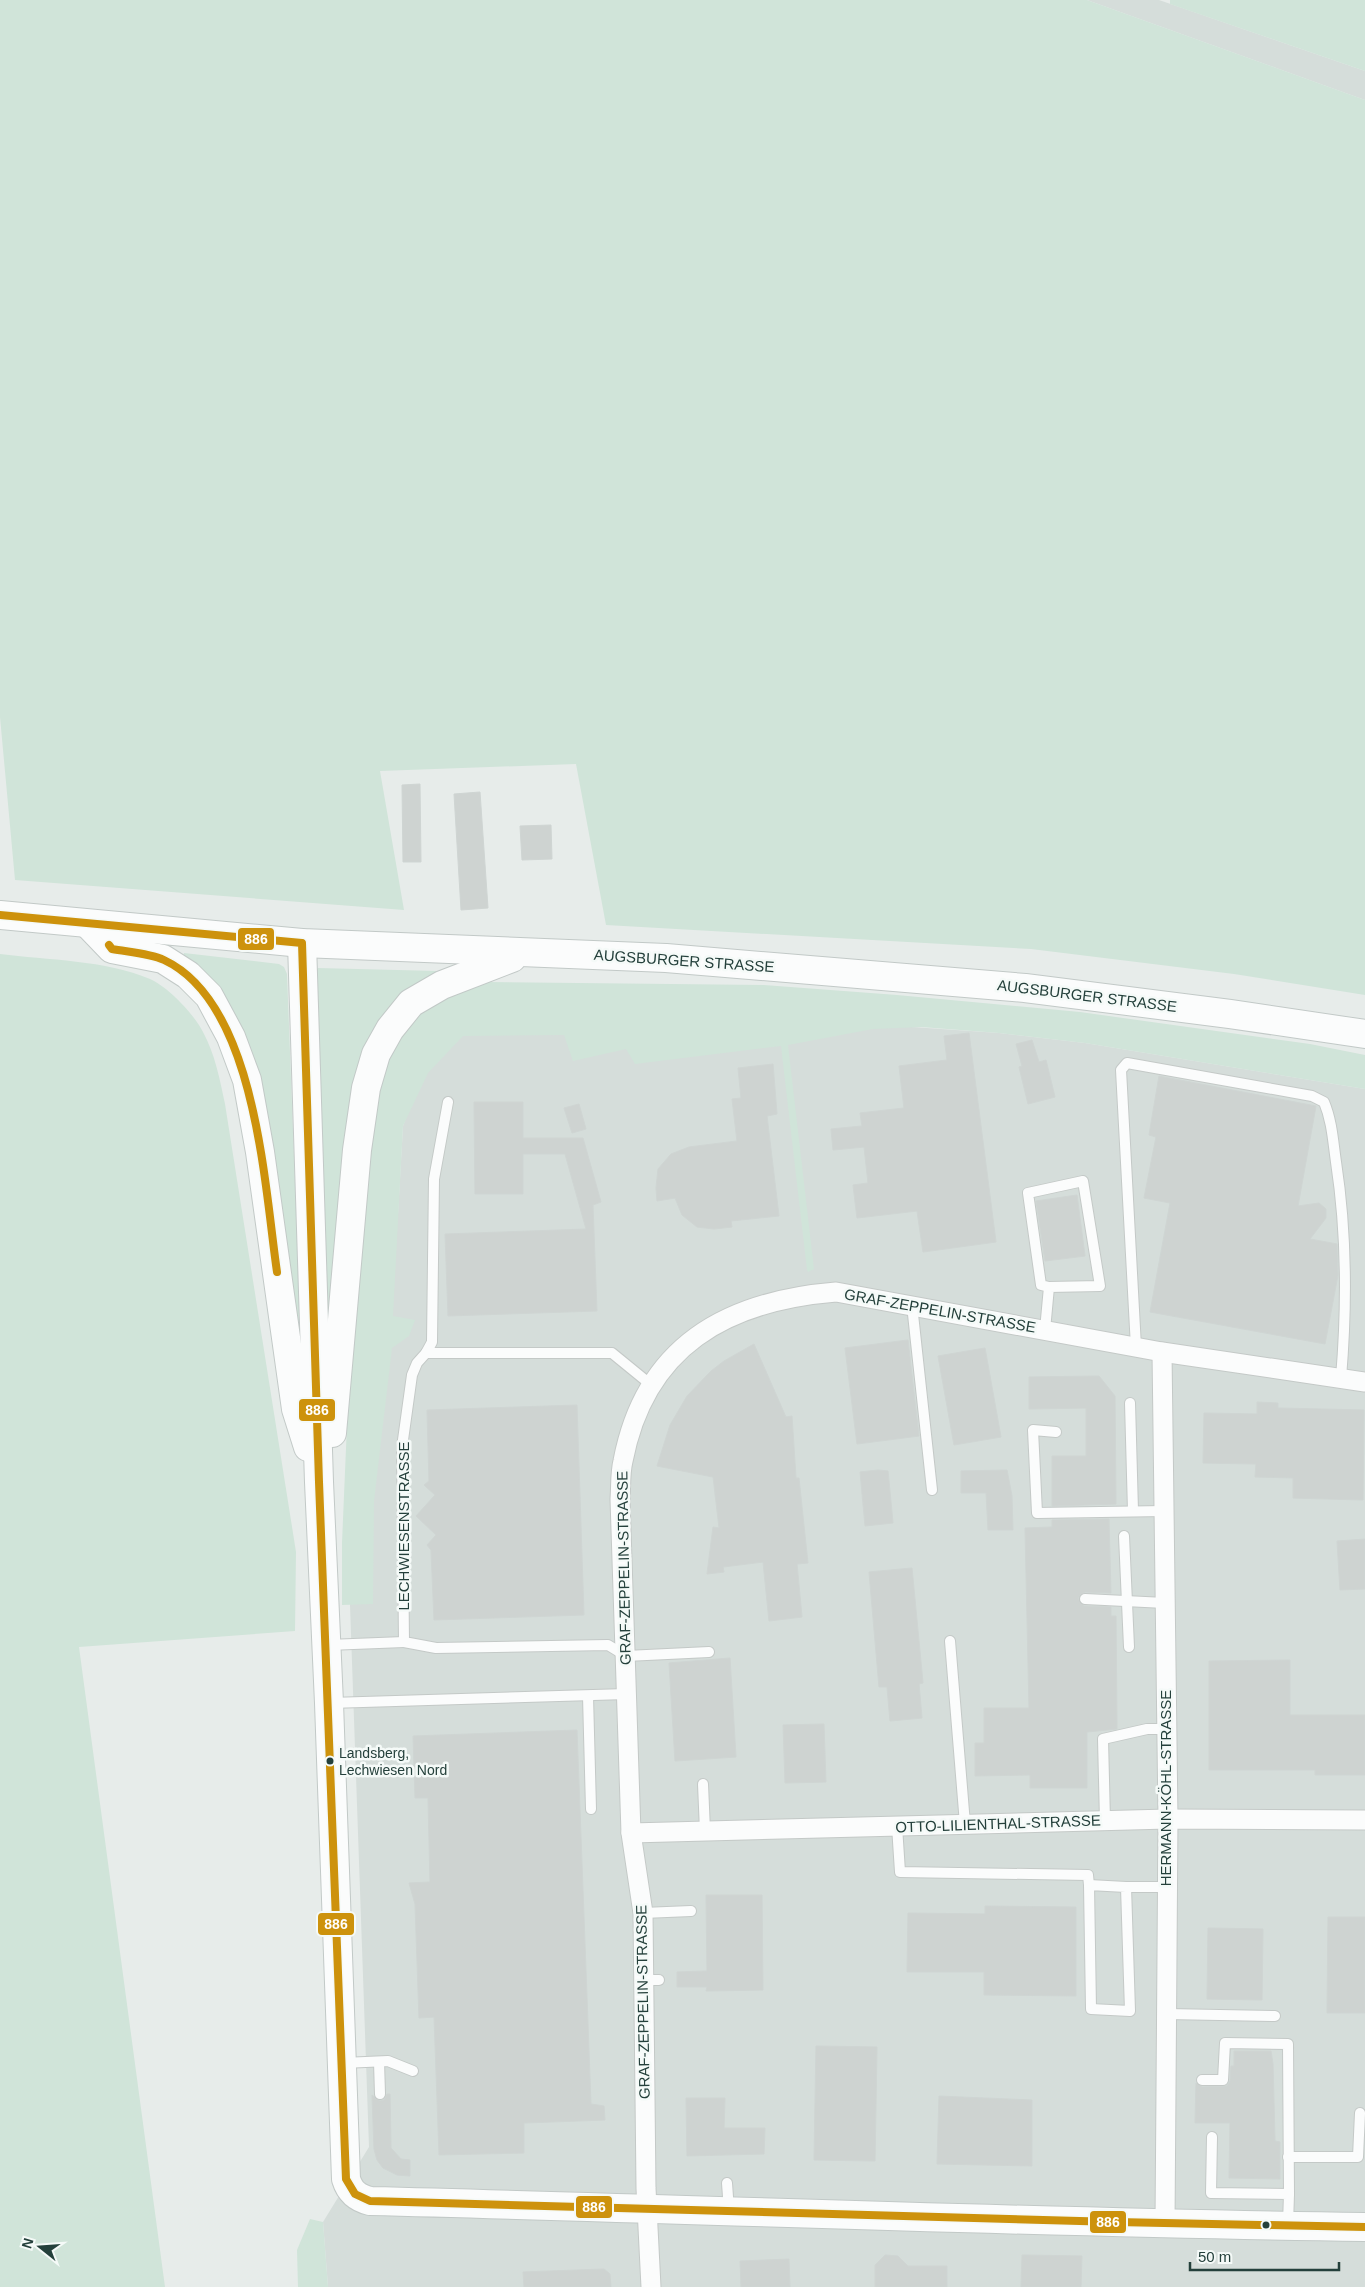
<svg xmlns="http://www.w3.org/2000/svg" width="1365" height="2287" font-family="Arial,sans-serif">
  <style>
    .built { fill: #d5ddda }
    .green { fill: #d0e4d9 }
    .building { fill: #ced3d1; stroke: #cfd5d3 }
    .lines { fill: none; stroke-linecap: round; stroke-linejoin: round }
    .lane-casing { stroke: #c4c9c7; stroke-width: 12 }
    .street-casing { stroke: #c4c9c7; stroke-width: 21 }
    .secondary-casing { stroke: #c2c9c7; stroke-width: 30 }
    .lane { stroke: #fbfcfc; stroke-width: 10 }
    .street { stroke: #fbfcfc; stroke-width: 19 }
    .secondary { stroke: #fbfcfc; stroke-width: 28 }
    .bus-1-casing { stroke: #f5faf8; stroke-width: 11 }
    .bus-1 { stroke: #cd920c; stroke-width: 8 }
    .bus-dot { fill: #24403b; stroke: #f5faf8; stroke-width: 2 }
    .labels { text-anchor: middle; stroke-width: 5; stroke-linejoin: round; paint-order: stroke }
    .bus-label { font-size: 14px; fill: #24403b; stroke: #f5faf8; text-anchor: start }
    .street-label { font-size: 15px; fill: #24403b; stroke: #f5faf8 }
    .line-badge { stroke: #f5faf8; stroke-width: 2 }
    .badge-label { font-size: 14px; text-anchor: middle; font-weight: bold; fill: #fff }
  </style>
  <rect width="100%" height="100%" fill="#e7ecea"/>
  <!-- built -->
  <g class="built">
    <path d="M1087,0H1159L1365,71V100Z"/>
    <path d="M782,1018L999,1033L1085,1043L1365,1089V2287H328L323,2222L369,2147L350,1605L398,1214L403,1126L420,1080L456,1031Z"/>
  </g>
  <!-- green -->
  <g class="green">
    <path d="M0,0H1087L1365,100V995L1234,974L1031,949L606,925L576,764L380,771L404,910L15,880L0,717Z"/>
    <path d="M1170,0H1365V71L1170,4Z"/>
    <path d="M184,953L279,964L284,967L287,974L302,1365L264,1109L183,959Z"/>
    <path d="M0,954C47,960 106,960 150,979C168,987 194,1014 203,1032C215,1054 220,1080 225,1104L296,1552L295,1631L79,1647L165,2287H0Z"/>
    <path d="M318,968L437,971L391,1011L328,1354L313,973Z"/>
    <path d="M486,982L764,985L897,995L1080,1012L1310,1044L1365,1055V1089L1085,1043L999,1033L921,1027L873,1029L788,1045L814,1269L808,1272L807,1270L781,1046L635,1064L626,1049L573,1061L564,1035L463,1036L428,1073L403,1126L393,1316L415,1320L409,1336L392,1348L374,1501L373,1604L342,1605V1543L351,1330L372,1113L390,1045L416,1013L448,994Z"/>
    <path d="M310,2219L323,2222L328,2287H298L297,2250Z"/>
  </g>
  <!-- building -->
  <g class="building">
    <path d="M420,784L421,862H403L402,785Z"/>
    <path d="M480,792L488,908L461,910L454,794Z"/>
    <path d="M551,825L552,859L522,860L520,826Z"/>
    <path d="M969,1033L996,1242L923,1252L917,1211L857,1218L853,1185L868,1183L864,1147L833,1150L831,1129L862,1126L860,1113L904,1108L899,1066L947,1060L944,1036Z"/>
    <path d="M1032,1040L1039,1062L1046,1060L1055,1097L1028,1104L1019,1067L1022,1066L1016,1044Z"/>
    <path d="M773,1064L777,1114L767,1116L779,1216L731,1221L732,1227L714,1229L697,1227L682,1215L675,1198L657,1201L656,1188L658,1169L671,1154L689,1147L737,1141L732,1099L741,1098L738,1068Z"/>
    <path d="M1159,1076L1316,1106L1298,1206L1319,1203L1326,1209V1218L1310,1239L1337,1244L1338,1275L1325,1344L1150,1312L1170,1203L1144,1198L1156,1137L1149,1135Z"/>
    <path d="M474,1102H523V1138H583L601,1202L593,1205L597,1311L448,1316L445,1234L586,1229L565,1154H523V1194H475Z"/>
    <path d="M579,1104L586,1129L572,1133L564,1108Z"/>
    <path d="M1077,1195L1085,1256L1045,1261L1036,1201Z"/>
    <path d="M908,1340L919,1436L857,1444L845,1348Z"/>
    <path d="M754,1344L786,1417L792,1416L796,1478H799L808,1563L797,1564L802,1617L769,1621L763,1562L723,1567L724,1572L707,1574L713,1527L719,1528L713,1477L657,1466L670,1425L687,1396L711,1371L724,1361Z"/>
    <path d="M985,1348L1001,1437L954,1445L938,1356Z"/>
    <path d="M1099,1376L1115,1396L1116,1504L1052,1506V1456H1086V1408L1029,1409V1377Z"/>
    <path d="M1257,1402L1278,1403V1408L1364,1410L1363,1500L1293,1498V1478L1255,1477L1256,1464L1203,1463L1204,1413L1257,1414Z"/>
    <path d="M577,1405L584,1615L434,1620L431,1550L427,1545L436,1535L416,1516L435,1495L424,1485L429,1481L427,1410Z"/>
    <path d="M878,1470L888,1471L893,1523L865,1526L860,1472Z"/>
    <path d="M1007,1470L1012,1496L1013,1530H988L986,1493H961V1471Z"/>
    <path d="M1109,1519L1111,1593L1085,1592L1080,1595L1078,1599L1084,1606L1111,1607V1616H1116L1117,1729L1087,1732V1788H1030V1775L975,1776V1743H984V1708H1029L1025,1528L1052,1527V1520Z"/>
    <path d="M1365,1539V1589L1340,1590L1337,1541Z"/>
    <path d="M912,1568L923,1683L919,1684L922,1718L890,1721L887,1687H879L869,1572Z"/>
    <path d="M730,1658L736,1757L675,1761L669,1663Z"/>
    <path d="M1290,1660V1715H1365V1775H1315V1770H1209V1661Z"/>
    <path d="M824,1724L826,1782L785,1783L783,1725Z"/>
    <path d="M577,1730L591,2104L604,2106L605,2120L524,2123V2153L439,2155L434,2017L419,2018L415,1904L409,1883L430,1882L428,1798H415L413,1736Z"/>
    <path d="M706,1895H762L763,1990L706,1991L707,1987H677V1972L707,1971Z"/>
    <path d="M985,1906L1076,1907V1996L984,1995V1972H907L908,1913L985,1914Z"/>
    <path d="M1328,1917H1365V2013H1327Z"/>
    <path d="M1208,1928L1263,1929L1262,2000L1207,1999Z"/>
    <path d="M816,2046L877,2047L875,2161L814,2160Z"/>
    <path d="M1234,2051H1271L1273,2064L1275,2141L1280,2142V2179L1229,2178L1230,2123H1195L1196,2083L1202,2087L1227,2086L1230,2081L1231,2066H1234Z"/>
    <path d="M387,2094H390L391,2148L401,2159L410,2160V2176L397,2175L383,2168L377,2160L374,2149L372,2095L380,2101L384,2100Z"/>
    <path d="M939,2096L1032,2100V2166L937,2164Z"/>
    <path d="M686,2098H725L724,2128H765L764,2154L687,2156Z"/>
    <path d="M885,2255L898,2256L908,2266H947V2287H875V2265Z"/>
    <path d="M1022,2255L1082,2256L1081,2287H1021Z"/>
    <path d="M789,2259L790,2287H741L740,2261Z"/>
    <path d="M604,2269L610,2274L611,2287H524L523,2272Z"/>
  </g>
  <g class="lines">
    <defs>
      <g id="lane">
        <path d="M448,1102L434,1179L432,1342L426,1353L417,1363L412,1375L402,1447L404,1642L436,1648L608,1645L626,1656L709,1652"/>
        <path d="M912,1305L932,1490"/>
        <path d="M1045,1330L1049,1287L1100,1286L1083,1181L1028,1193L1041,1285L1049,1287"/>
        <path d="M1136,1347L1121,1070L1127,1063L1312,1096L1324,1102C1332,1121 1333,1141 1336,1162C1347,1234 1347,1306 1341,1378"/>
        <path d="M426,1353H612L650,1384"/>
        <path d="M1130,1403L1133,1511"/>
        <path d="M1056,1432L1033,1430L1037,1513L1164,1511"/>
        <path d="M1124,1536L1129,1647"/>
        <path d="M1085,1599L1165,1603"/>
        <path d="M950,1641L965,1824"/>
        <path d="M328,1645L404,1642"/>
        <path d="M588,1696L591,1809"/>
        <path d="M330,1703L627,1694"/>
        <path d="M703,1784L705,1831"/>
        <path d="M1105,1821L1103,1739L1147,1729H1166"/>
        <path d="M897,1826L900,1872L1088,1875L1089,1885"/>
        <path d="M1126,1887L1089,1885L1091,2009L1130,2011L1126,1887H1167"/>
        <path d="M643,1913L691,1911"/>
        <path d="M644,1980H659"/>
        <path d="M1167,2014L1275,2016"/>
        <path d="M379,2062L380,2094"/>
        <path d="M343,2063L388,2061L413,2071"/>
        <path d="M1202,2080H1223L1225,2043L1288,2044L1289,2194"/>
        <path d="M1212,2137L1211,2193L1289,2194L1288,2224"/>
        <path d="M1288,2157H1358L1360,2113"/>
        <path d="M727,2183L729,2211"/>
      </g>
      <g id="street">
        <path d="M1162,1352L1168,1819L1165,2225"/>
        <path d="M631,1833L1168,1819L1365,1820"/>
        <path d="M651,2287L646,2188L643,1913L631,1833L620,1499C621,1487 620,1473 623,1461C645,1346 726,1301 836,1292L1162,1352L1365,1382"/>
      </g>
      <g id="secondary">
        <path d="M0,915L302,943L666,958L1025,988L1230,1014L1365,1034"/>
        <path d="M88,924L112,949L163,959L188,975L209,996L231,1037L247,1080L260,1152L296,1409L308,1447"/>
        <path d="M302,943L319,1482L329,1703L346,2179C350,2192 357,2198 370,2201C702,2209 1033,2223 1365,2227"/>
        <path d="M332,1433L357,1150L366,1088L376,1054L390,1029L411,1003L442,985L512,958"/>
      </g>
    </defs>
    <!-- lane casing -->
    <use href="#lane" class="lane-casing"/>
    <!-- street casing -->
    <use href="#street" class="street-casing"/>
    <!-- secondary casing -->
    <use href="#secondary" class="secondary-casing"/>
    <!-- lane -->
    <use href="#lane" class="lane"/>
    <!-- street -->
    <use href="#street" class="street"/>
    <!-- secondary -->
    <use href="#secondary" class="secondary"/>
    <defs>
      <g id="bus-1">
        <path d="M0,915L302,943L319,1482L346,2179L355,2194L370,2201L1116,2222L1365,2227"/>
        <path d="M109,945L112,949C128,952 149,953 164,960C256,1003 264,1183 277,1272"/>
      </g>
    </defs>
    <!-- bus-1 casing -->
    <use href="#bus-1" class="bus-1-casing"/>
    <!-- bus-1 -->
    <use href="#bus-1" class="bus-1"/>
  </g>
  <!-- markers -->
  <g class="bus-dot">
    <circle cx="330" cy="1761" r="4.5"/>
    <circle cx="1266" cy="2225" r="4.5"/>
  </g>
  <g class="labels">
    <!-- bus labels -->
    <g class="bus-label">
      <text x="339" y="1758">Landsberg,<tspan x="339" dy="17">Lechwiesen Nord</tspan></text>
    </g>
    <!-- street labels -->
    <g class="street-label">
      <text transform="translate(684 961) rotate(4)" y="5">AUGSBURGER STRASSE</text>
      <text transform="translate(1087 996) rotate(7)" y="5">AUGSBURGER STRASSE</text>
      <text transform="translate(940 1311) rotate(10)" y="5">GRAF-ZEPPELIN-STRASSE</text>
      <text transform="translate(404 1526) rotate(-90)" y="5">LECHWIESENSTRASSE</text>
      <text transform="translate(624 1568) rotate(-91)" y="5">GRAF-ZEPPELIN-STRASSE</text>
      <text transform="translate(1166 1788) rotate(-90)" y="5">HERMANN-KÖHL-STRASSE</text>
      <text transform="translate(998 1824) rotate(-2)" y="5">OTTO-LILIENTHAL-STRASSE</text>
      <text transform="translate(643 2002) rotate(-91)" y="5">GRAF-ZEPPELIN-STRASSE</text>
    </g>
  </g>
  <g class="line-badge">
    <rect x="237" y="927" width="38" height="24" rx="5" fill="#cd920c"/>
    <rect x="298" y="1398" width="38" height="24" rx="5" fill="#cd920c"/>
    <rect x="317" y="1912" width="38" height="24" rx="5" fill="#cd920c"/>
    <rect x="575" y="2195" width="38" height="24" rx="5" fill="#cd920c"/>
    <rect x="1089" y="2210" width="38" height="24" rx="5" fill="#cd920c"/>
  </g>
  <g class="badge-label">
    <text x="256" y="944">886</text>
    <text x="317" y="1415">886</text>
    <text x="336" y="1929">886</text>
    <text x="594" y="2212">886</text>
    <text x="1108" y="2227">886</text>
  </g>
  <!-- north arrow -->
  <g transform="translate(40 2247) rotate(287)" stroke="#f5faf8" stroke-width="4" paint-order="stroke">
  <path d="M0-4L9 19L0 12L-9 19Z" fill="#24403b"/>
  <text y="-8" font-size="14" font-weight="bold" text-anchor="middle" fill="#24403b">N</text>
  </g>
  <!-- scale -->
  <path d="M1190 2262v8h149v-8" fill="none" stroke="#24403b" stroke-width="2.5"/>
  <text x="1198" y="2262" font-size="15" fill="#24403b" stroke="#f5faf8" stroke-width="4" paint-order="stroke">50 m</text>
</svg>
